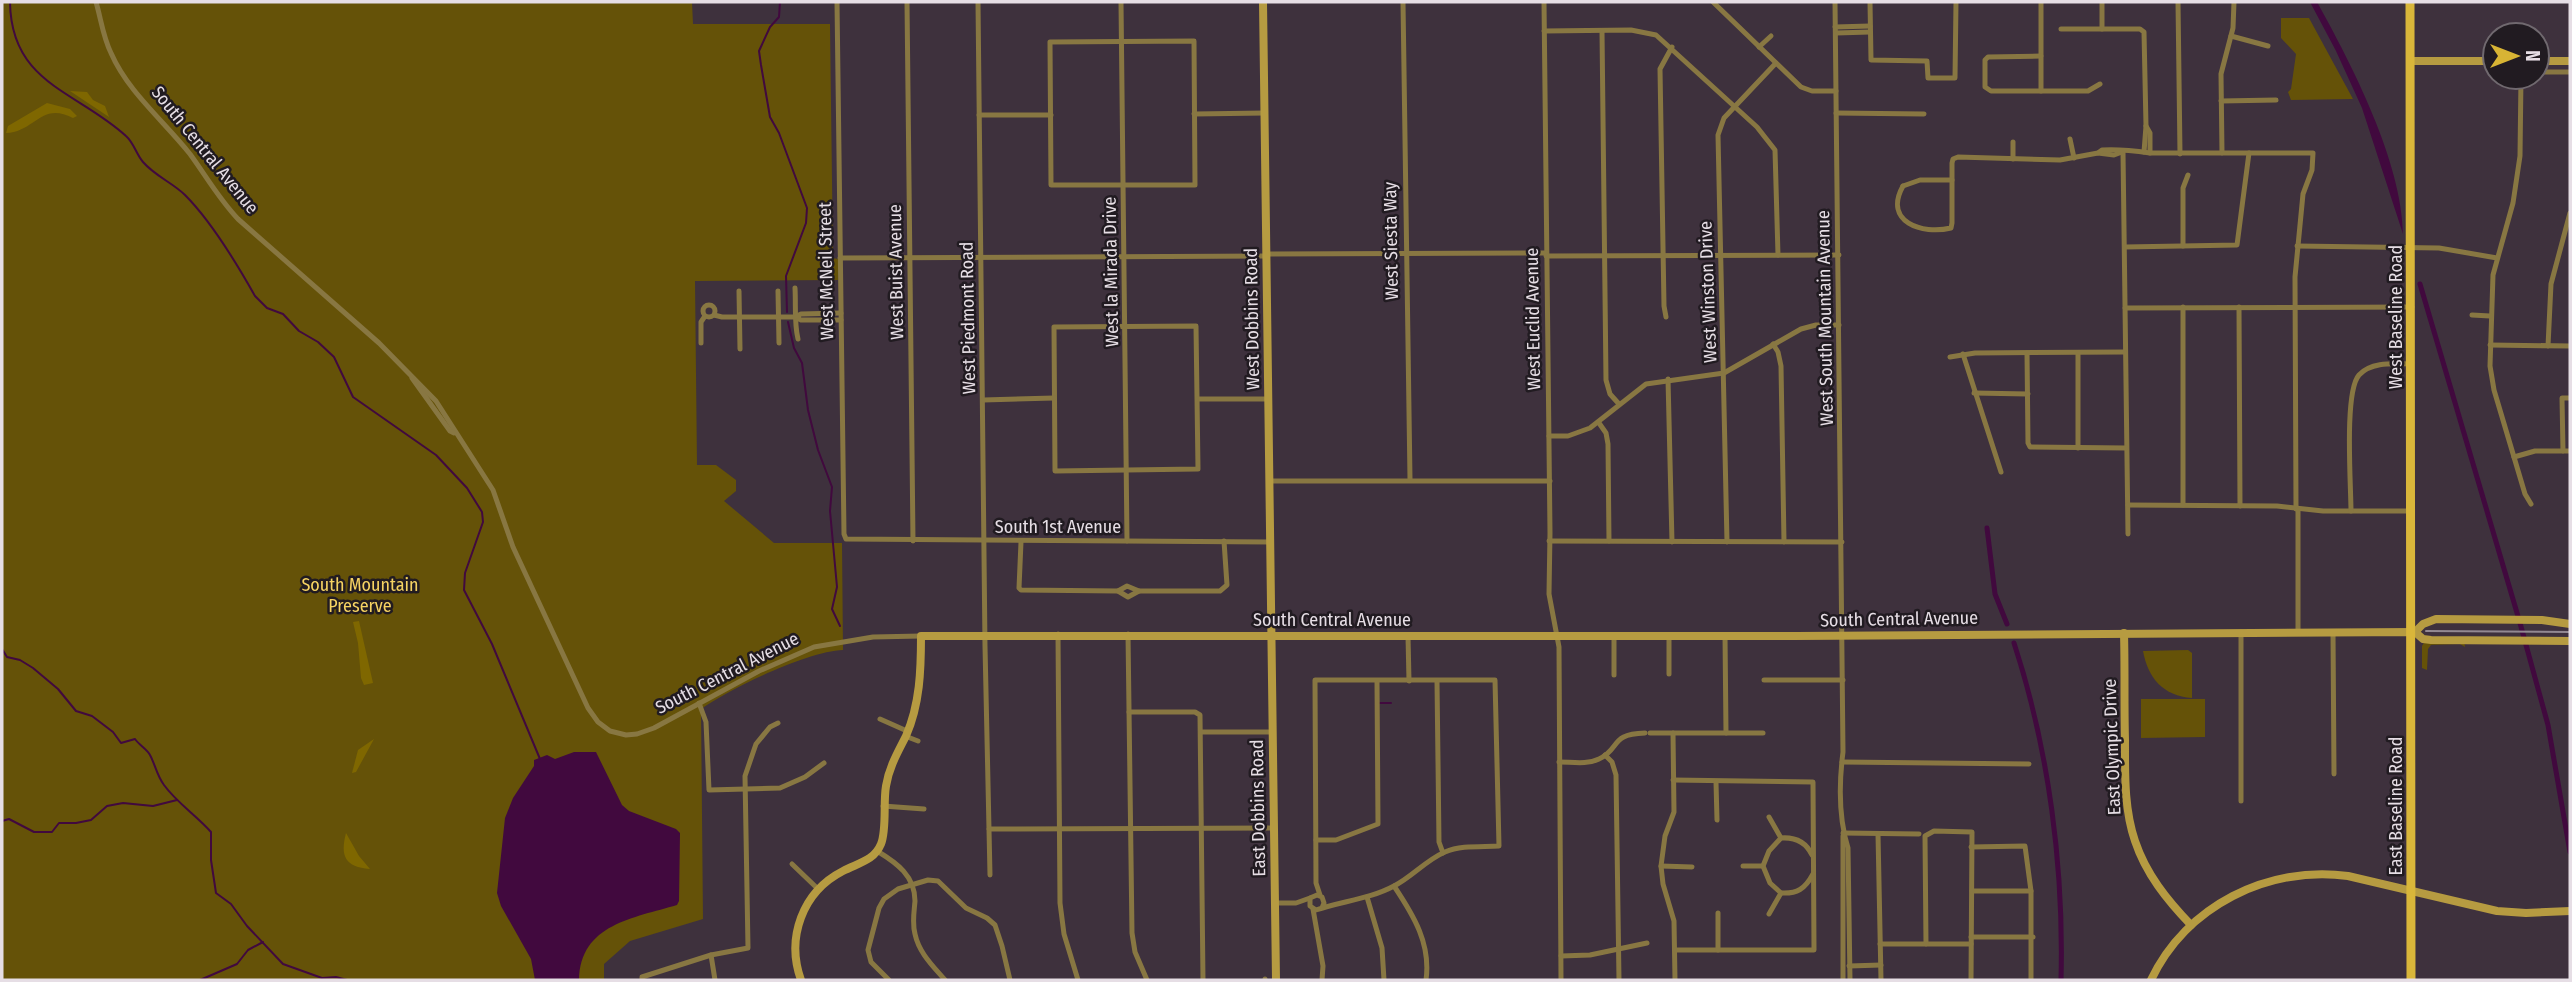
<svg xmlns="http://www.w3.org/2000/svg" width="2572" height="982" font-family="'Fira Sans Condensed',sans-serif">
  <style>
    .green { fill: #655208 }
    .forest { fill: #7f6700 }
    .water { fill: #41093e }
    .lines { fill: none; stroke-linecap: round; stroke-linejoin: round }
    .stream { stroke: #41093e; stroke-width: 2 }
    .canal { stroke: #41093e; stroke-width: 5 }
    .street { stroke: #887742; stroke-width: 5 }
    .secondary { stroke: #b69b41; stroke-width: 8 }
    .primary { stroke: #d9b63a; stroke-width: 9 }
    .tram { stroke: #938992; stroke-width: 2 }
    .labels { text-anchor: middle; stroke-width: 5; stroke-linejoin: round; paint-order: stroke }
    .street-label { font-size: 18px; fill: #e6dee5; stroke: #211b21 }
    .park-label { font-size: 18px; fill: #f6d362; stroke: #211b21 }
  </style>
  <rect width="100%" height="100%" fill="#3e313d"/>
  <!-- green -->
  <g class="green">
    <path d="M2,2H692L693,24H830L833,258L838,259V280L695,281L697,465H716L736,480V491L724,501L774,543H842L843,650C808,651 731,688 701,709L703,919L630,941L604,964V980H2Z"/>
    <path d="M2281,18H2309L2353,99L2291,100L2288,92L2291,89L2296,54L2281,38Z"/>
    <path d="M2425,641H2464L2465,647L2460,644L2431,645L2428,649L2427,670L2422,668V646Z"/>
    <path d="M2188,650L2192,653V698C2163,696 2148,678 2143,651Z"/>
    <path d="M2141,699H2205V737L2141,738Z"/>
  </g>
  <!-- forest -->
  <g class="forest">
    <path d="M70,91L87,92L93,100L105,106L109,117Z"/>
    <path d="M47,103L70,109L77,116L73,118C41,101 35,132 6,133L8,126Z"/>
    <path d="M359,621L373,683L364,685L361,678L358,643L353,622Z"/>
    <path d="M374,739L356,772L352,773L358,750Z"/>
    <path d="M346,833L359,856L370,869C345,867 340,856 346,833Z"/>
  </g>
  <!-- water -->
  <g class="water">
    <path d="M2310,2H2317C2352,65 2402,162 2403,234L2362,108L2336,51Z"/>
    <path d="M574,752H596L622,805L629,811L676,829L680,833L679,901L677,905C634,918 580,924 579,980H535L531,959L501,906L497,893L505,818L513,798L534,766V760L547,755L555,759Z"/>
  </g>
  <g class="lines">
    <!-- stream -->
    <g class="stream">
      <path d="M10,2C11,84 77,91 126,136C134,143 136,154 143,162C155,176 173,183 185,195C211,221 237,264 255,296L267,308L283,314L299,331L318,342L334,357L353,397L436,455L467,488L482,512L483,522L465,573L464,590L492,644L540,759"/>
      <path d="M780,2L779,17L770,27L759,51L761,65L770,117L779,133L807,208L806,223L786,276L787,312"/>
      <path d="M788,322L794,348L802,363L808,410L818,450L832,487L830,511L837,587L832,609L840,626"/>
      <path d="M2,649L7,657L20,660L33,668L58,689L76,711L92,716L113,732L121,743L135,739C139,745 147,749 150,755C155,764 157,776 164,785C177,803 196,815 211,832V860L216,893L231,904L247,926L283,964L322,978L336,977L347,980"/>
      <path d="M1380,703H1391"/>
      <path d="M2,821L9,819L34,832H52L59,823H76L91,820L107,806L123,803L153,806L177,800"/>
      <path d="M200,980L237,964L248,950L263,942"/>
    </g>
    <!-- canal -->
    <g class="canal">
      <path d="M2420,284L2520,623L2548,725L2570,852"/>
      <path d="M1987,528L1995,594L2007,624"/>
      <path d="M2014,643C2049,750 2064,868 2061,980"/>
    </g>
    <!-- street -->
    <g class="street">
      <path d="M96,2C101,19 103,37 111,53C128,92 164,121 190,154C206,176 219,199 238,219L379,343L436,401L493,490L513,547L588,708L598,722L610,731L626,735L637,734L654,728L759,671L814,647L873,637L921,636"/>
      <path d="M837,2L844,534L846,539L1270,542"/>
      <path d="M907,2L913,541"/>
      <path d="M978,2L985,646L990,875"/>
      <path d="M1121,2L1127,541"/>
      <path d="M1403,2L1410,479"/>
      <path d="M1544,2L1550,533L1549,594L1559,647L1561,980"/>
      <path d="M1713,2L1801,87L1812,91H1836"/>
      <path d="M1835,2L1843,752C1839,783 1839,819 1848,848L1850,980"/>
      <path d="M1870,2L1871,60L1927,61L1928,78H1955L1956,2"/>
      <path d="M2041,2V91"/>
      <path d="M2178,2L2180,154"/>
      <path d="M1835,27L1870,26"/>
      <path d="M2061,29H2140L2144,32L2146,126L2144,152"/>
      <path d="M2102,29V2"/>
      <path d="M1544,31L1631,30L1656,35L1757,127L1775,150L1778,255"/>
      <path d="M1602,31L1606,380L1610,394L1619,404"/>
      <path d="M1836,33L1870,32"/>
      <path d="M2231,36L2268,46"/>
      <path d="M1194,41L1195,185H1051L1050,42Z"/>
      <path d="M1759,47L1771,36"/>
      <path d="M2041,56L1988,57L1985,60V87L1991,91H2088L2100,84"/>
      <path d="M2492,72H2495"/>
      <path d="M2537,72H2570"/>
      <path d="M2521,77L2520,156L2513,203L2493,275L2490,366L2494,390L2525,494L2531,504"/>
      <path d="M2221,101L2276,100"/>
      <path d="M1836,113L1924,114"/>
      <path d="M1194,114L1265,113"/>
      <path d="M979,115H1051"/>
      <path d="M2146,126L2150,133V153"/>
      <path d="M2070,139L2074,158"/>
      <path d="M2123,152L2128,534"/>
      <path d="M2098,153L2114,155L2122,152"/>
      <path d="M2222,153L2221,74L2233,28L2234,2"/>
      <path d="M2013,159V142"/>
      <path d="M1903,186C1883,222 1922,235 1951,228L1952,223V163L1953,159L1958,157L2060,160L2098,153L2102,150C2116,149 2136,151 2150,153H2313L2312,170L2303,194L2295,277L2296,509"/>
      <path d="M1903,186L1920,180H1952"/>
      <path d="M2183,246V188L2188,175"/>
      <path d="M2297,246L2439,248L2497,258"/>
      <path d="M2125,247L2237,245L2249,153"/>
      <path d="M1266,254L1546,253"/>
      <path d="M1546,256L1839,255"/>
      <path d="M840,258L1267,256"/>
      <path d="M795,288C796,305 794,323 798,339"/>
      <path d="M739,291L740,349"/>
      <path d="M778,291L779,343"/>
      <circle cx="709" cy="311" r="6"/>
      <path d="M2183,307V505"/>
      <path d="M2239,307L2240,506"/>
      <path d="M2125,308L2412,307"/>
      <path d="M714,315L722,317H795L801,320H841"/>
      <path d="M2472,315L2490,316"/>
      <path d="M795,317L801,314L841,313"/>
      <path d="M1666,317L1664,306L1660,69L1672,47"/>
      <path d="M1196,326L1198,469L1055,471L1054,327Z"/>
      <path d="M701,343V322L705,316"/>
      <path d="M1773,344L1778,352L1781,366L1784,542"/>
      <path d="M2490,345L2570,346"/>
      <path d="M2548,346L2551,284L2570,213"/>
      <path d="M2027,353L2028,443L2030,447L2126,448"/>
      <path d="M2078,353V448"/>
      <path d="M1963,354L2001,472"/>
      <path d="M1950,357L1975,353L2124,352"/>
      <path d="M412,378L450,431L454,433"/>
      <path d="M1668,379L1672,542"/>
      <path d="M1974,393L2028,394"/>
      <path d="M1198,399H1269"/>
      <path d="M983,400L1054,398"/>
      <path d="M1599,423L1606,433L1608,444L1609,541"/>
      <path d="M1549,436H1568L1590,428L1646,384L1724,373L1801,329L1816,325H1839"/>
      <path d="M2563,451L2562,398H2570"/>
      <path d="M2514,457L2535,451H2570"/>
      <path d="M1269,481H1550"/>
      <path d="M2128,505L2277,506L2323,511H2412"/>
      <path d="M2298,510V632"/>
      <path d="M2351,511C2351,485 2344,392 2359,375C2372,361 2395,364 2411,364"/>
      <path d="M1549,541L1842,542"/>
      <path d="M1021,542L1019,588L1021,590L1118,591L1128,597L1139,591H1220L1227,585L1224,541"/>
      <path d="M1727,542L1718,135L1724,118L1776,63"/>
      <path d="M1118,591L1127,586L1139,591"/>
      <path d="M2241,632V801"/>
      <path d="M2333,632L2334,774"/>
      <path d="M1058,634L1060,903L1064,934L1078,980"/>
      <path d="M1128,634L1132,933L1135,952L1147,980"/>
      <path d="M1725,635L1726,733"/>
      <path d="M1408,636L1409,681"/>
      <path d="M1614,636V675"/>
      <path d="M1669,674V636"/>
      <path d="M1764,680H1843"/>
      <path d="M1437,681L1439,842L1443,853"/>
      <path d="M699,703L706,722L709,790L780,788L805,777L824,763"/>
      <path d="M1129,712H1195L1200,715L1203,980"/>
      <path d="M880,719L907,731"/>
      <path d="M1201,732H1273"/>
      <path d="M1650,733H1763"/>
      <path d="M1673,733L1674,812L1665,836L1661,866L1663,884L1674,921L1675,980"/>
      <path d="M905,736L918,741"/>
      <path d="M1605,755L1612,762L1616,775L1619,980"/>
      <path d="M1559,762C1572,762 1587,765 1599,759C1621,749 1609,734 1645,733"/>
      <path d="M1842,762L2029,764"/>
      <path d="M1673,780L1813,782L1814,950H1676"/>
      <path d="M1716,782L1717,820"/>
      <path d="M883,806L924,809"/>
      <path d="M1769,817L1781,838"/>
      <path d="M989,829L1274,828"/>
      <path d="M1843,833L1919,834"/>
      <path d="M1878,834L1881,980"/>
      <path d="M1843,836V980"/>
      <path d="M1316,840H1336L1378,824L1377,681"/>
      <path d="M1971,847L2025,846L2031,891V980"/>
      <path d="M877,851C897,863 915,876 915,901C914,913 912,923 915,934C919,953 933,966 945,980"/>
      <path d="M1812,855C1806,842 1795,837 1781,838L1769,851L1763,866L1770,883L1781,893C1797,894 1805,889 1813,874"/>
      <path d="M792,864L818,889"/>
      <path d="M1661,866L1692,867"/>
      <path d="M1743,866H1763"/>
      <path d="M1394,886C1414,916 1431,944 1426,980"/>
      <path d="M1972,891H2031"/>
      <path d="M1320,895L1316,883L1315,680H1495L1499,846C1481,847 1461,845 1445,852C1426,860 1412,877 1394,886C1370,899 1342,901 1316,910L1310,906V898L1317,895L1322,897L1324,903L1322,908"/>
      <path d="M1367,897L1382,948L1384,980"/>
      <path d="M1275,903H1296L1310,898"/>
      <path d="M1313,909L1323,966L1322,980"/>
      <path d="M1718,913V950"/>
      <path d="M1769,914L1781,893"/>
      <path d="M1971,937H2033"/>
      <path d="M1880,944H1971"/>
      <path d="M1926,944L1925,836L1934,831L1972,832L1971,980"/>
      <path d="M711,955L715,980"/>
      <path d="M1561,956L1590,955L1647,943"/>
      <path d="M1849,966L1881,965"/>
      <path d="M1265,979V980"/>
      <path d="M642,980V977L711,955L748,948L745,776L756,744L770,727L778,723"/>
      <path d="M889,980L871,962L868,950L879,908L884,899L898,889L928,880L938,881L966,908L987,918L995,925L1002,946L1010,980"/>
    </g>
    <!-- secondary -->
    <g class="secondary">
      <path d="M1263,2L1276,980"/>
      <path d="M2410,61H2495"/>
      <path d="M2537,61H2570"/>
      <path d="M2415,632L2423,624L2436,619L2542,620L2570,624"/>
      <path d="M2124,633C2125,669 2124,704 2125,740C2125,774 2124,809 2135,841C2146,874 2167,900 2191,925"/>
      <path d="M801,980C786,938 802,892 843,871C858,863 874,861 881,844C887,829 883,803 886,786C889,767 898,752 906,736C920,704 921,670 921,636H1796L2415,632L2423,639L2431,640L2570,641"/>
      <path d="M2151,980C2186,906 2268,865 2348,876L2497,911L2526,913L2570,911"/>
    </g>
    <!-- primary -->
    <path class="primary" d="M2410,2L2411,980"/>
    <!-- tram -->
    <path class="tram" d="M2426,631L2570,632"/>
  </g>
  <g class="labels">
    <!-- street labels -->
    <g class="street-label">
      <text transform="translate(205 150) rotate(51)" y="6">South Central Avenue</text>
      <text transform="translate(1391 241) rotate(-91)" y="6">West Siesta Way</text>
      <text transform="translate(826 271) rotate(-91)" y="6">West McNeil Street</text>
      <text transform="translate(896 272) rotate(-91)" y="6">West Buist Avenue</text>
      <text transform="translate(1111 272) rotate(-91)" y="6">West la Mirada Drive</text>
      <text transform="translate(1708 292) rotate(-92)" y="6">West Winston Drive</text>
      <text transform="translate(2396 317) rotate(-90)" y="6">West Baseline Road</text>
      <text transform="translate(968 318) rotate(-91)" y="6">West Piedmont Road</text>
      <text transform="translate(1825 318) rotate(-91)" y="6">West South Mountain Avenue</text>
      <text transform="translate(1252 319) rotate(-91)" y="6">West Dobbins Road</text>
      <text transform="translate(1533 319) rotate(-91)" y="6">West Euclid Avenue</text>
      <text x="1058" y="533">South 1st Avenue</text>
      <text transform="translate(1899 619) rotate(-1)" y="6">South Central Avenue</text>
      <text x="1332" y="626">South Central Avenue</text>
      <text transform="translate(727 673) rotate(-27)" y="6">South Central Avenue</text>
      <text transform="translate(2112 747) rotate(-92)" y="6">East Olympic Drive</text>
      <text transform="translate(2396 806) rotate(-90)" y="6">East Baseline Road</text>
      <text transform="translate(1258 808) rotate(-91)" y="6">East Dobbins Road</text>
    </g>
    <!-- park labels -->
    <g class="park-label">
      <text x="360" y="591">South Mountain<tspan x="360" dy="21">Preserve</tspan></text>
    </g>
  </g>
  <!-- border -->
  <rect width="2572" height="982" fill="none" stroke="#e6dee5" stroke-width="7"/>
  <!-- north arrow -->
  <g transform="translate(2516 56) rotate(90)"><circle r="33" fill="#211b21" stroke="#70696f" stroke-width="2"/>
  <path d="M0-5L12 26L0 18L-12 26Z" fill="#d8b434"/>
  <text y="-10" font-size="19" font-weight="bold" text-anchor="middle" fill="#e6dee5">N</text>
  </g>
</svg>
